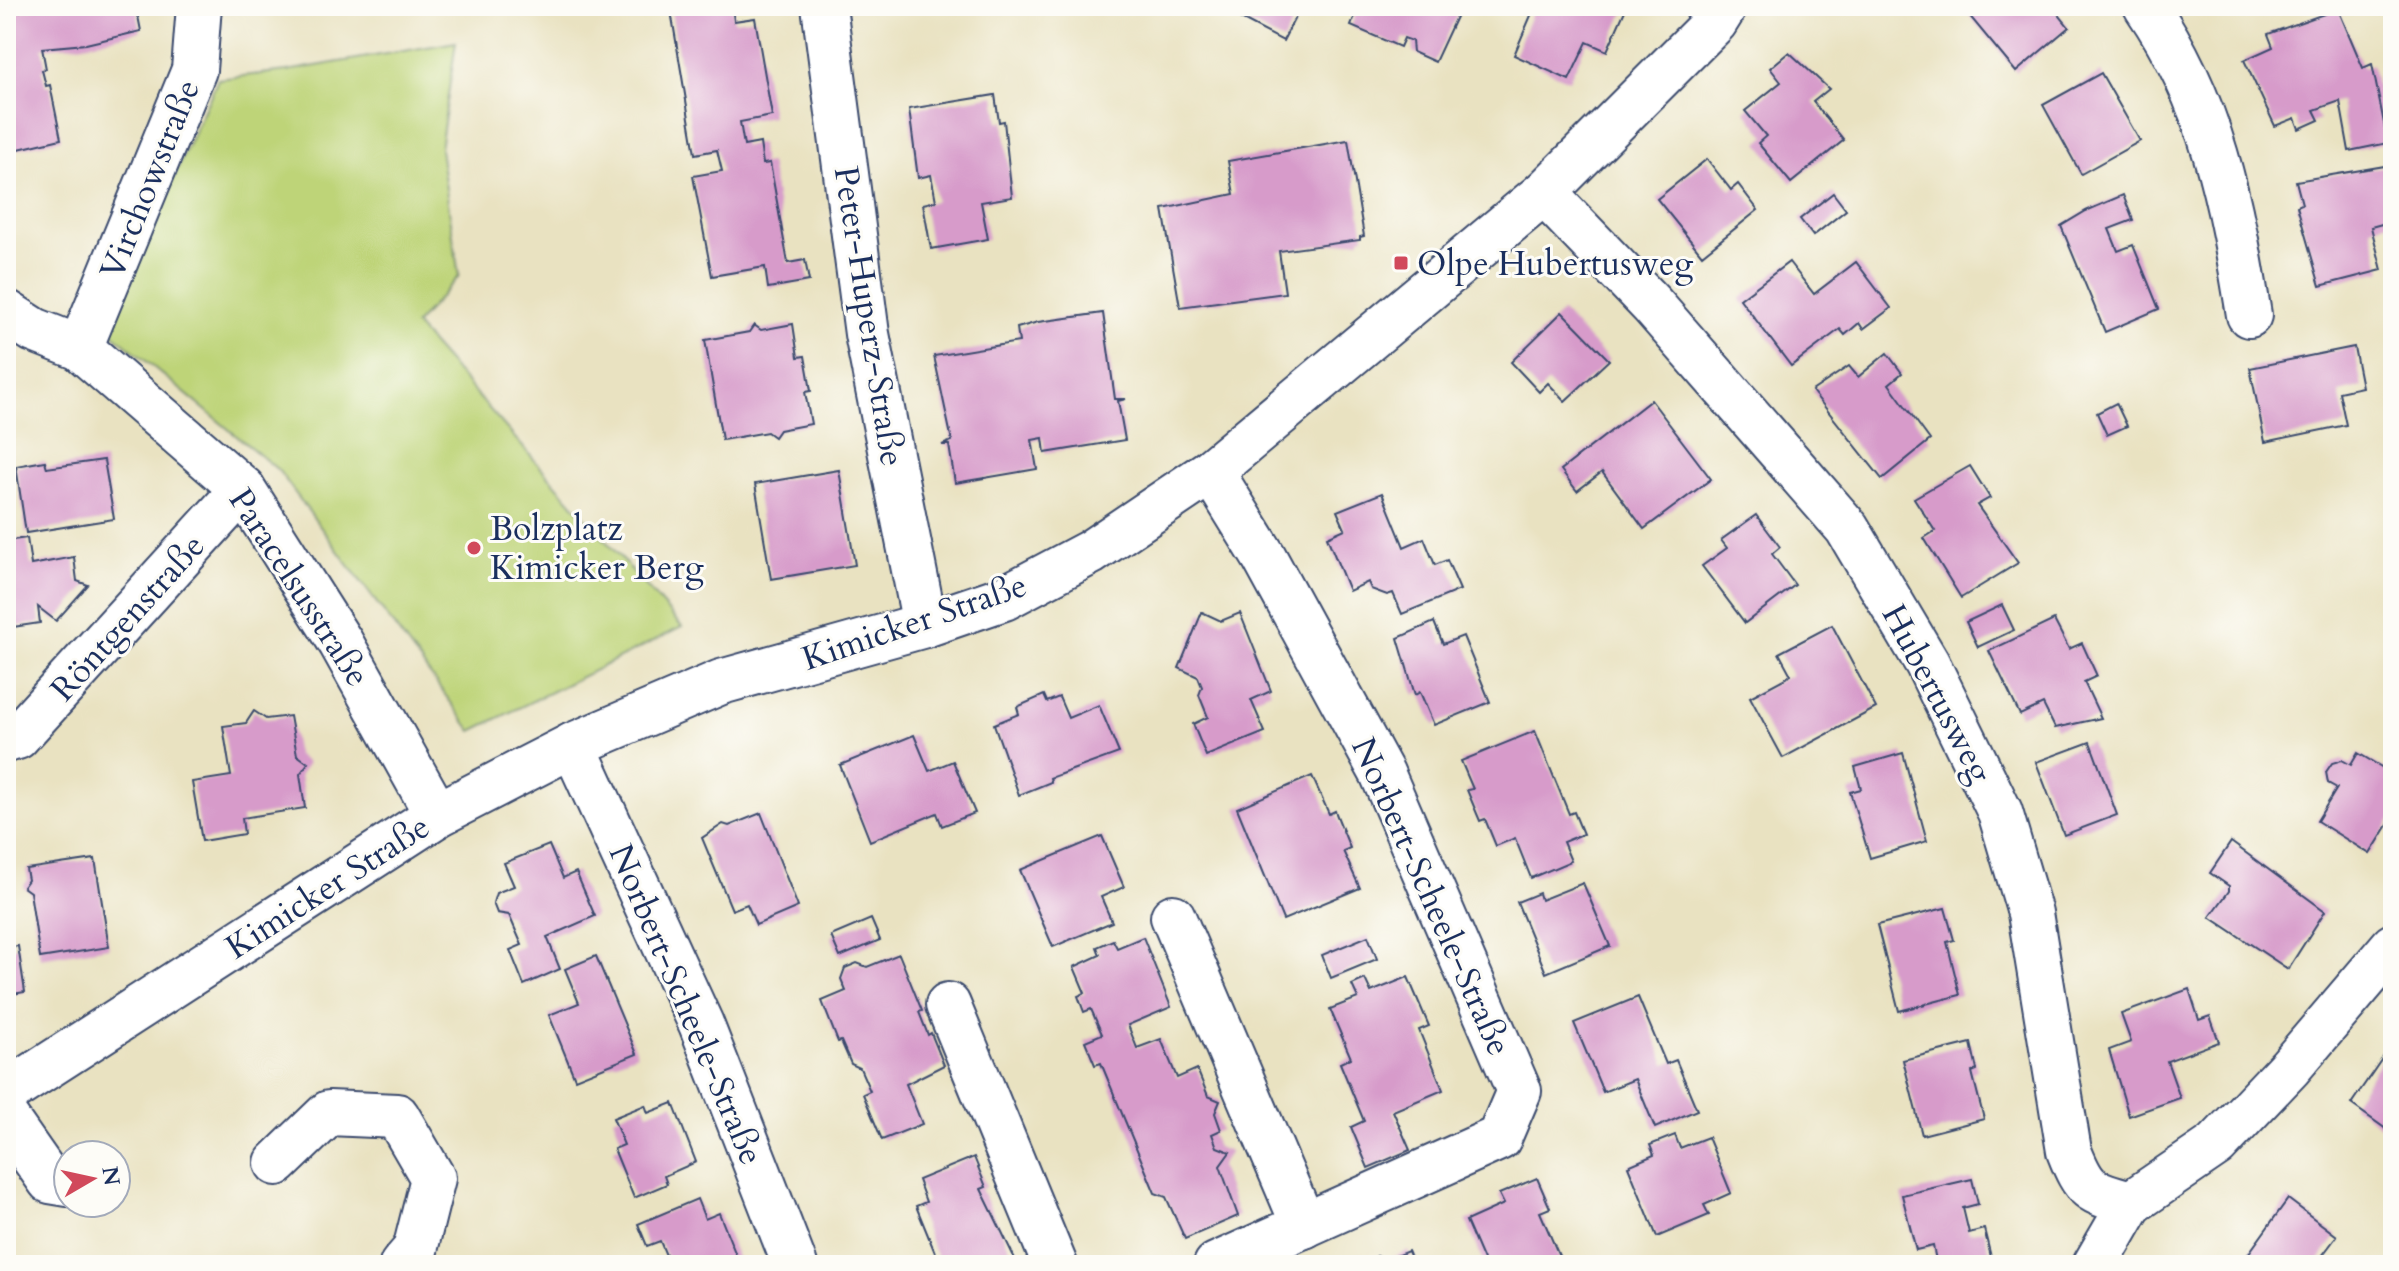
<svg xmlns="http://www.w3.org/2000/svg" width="2399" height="1271" font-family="Cardo,serif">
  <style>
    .green { fill: #bed478; stroke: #6c826b; stroke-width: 2 }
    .building { fill: #d79bca }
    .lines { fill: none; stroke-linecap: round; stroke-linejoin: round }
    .minor-casing { stroke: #3a4a6d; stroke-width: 48 }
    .minor { stroke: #fff; stroke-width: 44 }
    .poi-dot { fill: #d1495b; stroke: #fdfcf7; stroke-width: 3 }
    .labels { text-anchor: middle; stroke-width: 6; stroke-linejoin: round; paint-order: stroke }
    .street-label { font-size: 34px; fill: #1b2f5e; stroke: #fdfcf7 }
    .poi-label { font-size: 34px; fill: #1b2f5e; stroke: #fdfcf7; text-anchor: start }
  </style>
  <rect width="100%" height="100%" fill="#fdfcf7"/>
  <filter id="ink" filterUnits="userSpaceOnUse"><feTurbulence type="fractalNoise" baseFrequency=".0125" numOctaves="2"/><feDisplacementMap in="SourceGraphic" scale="16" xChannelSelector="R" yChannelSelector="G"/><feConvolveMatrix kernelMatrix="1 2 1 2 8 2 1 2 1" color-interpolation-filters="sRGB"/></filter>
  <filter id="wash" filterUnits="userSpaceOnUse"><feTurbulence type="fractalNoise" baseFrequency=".006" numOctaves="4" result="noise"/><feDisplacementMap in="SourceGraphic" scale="32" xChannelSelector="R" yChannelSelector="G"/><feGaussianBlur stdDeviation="1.8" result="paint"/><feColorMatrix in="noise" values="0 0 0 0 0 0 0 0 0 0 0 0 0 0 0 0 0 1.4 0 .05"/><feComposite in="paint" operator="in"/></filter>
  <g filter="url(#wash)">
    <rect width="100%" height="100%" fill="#e9e2c1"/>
    <!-- green -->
    <path class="green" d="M456,42L440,149L459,276L415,325L682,627L472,731L278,470L106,328L218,79L287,71Z"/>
    <g id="blocks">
      <!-- building -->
      <g class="building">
        <path d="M47,6H136L141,31L86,44L42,48L46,69L42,70L46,86L50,85L61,139L6,152V14Z"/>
        <path d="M702,6H732L734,21L755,18L772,116L740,122L744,146L760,143L763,164L770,163L788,263L805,260L809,281L768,288L765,267L712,276L693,176L722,171L717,150L695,154L671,11Z"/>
        <path d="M1248,6H1301L1283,41L1241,19Z"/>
        <path d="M1359,6H1461L1435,62L1413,52L1412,41L1404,38L1400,47L1351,26Z"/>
        <path d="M1535,6H1627L1607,51L1587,42L1569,80L1514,55Z"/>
        <path d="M1978,6H2052L2069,27L2016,72L1968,14Z"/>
        <path d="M2338,9L2363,68L2372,64L2388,143L2349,151L2340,101L2314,110L2319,120L2299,129L2295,118L2275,126L2244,60L2273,47L2268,34Z"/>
        <path d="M1789,52L1829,89L1813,102L1844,140L1791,183L1758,143L1766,136L1745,111L1781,82L1770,68Z"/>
        <path d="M2101,73L2140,141L2081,174L2043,105Z"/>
        <path d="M995,95L999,122L1004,121L1012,197L981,202L988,239L931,249L923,204L936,201L931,175L918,178L909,109Z"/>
        <path d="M1348,140L1364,236L1360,237V240L1279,251L1285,293L1180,307L1163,209L1234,194L1228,161Z"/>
        <path d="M1707,159L1731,190L1738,184L1758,210L1702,255L1657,199Z"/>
        <path d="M2385,166L2393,195V221L2371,227L2382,270L2320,286L2297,206L2302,204L2296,181Z"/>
        <path d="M1833,193L1846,210L1813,236L1800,219Z"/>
        <path d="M2123,195L2133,220L2109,229L2118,251L2133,245L2159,309L2105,332L2061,226L2086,211Z"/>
        <path d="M1789,262L1814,294L1856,262L1891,308L1863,329L1859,323L1845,335L1840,329L1791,366L1740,299Z"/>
        <path d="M1562,312L1609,360L1565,401L1548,383L1539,392L1511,362Z"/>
        <path d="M1103,313L1115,399H1126L1118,401L1125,440L1045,453L1043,438L1032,440L1037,469L955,483L949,445H942L952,441L934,356L1019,342L1017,328L1038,322Z"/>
        <path d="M793,324L798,357L805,356L808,373L811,391L805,392L811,424L779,430L774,437L767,432L722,440L705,340L749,332L754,325L761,330Z"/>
        <path d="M2354,347L2362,387L2339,392L2346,425L2265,442L2250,368Z"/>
        <path d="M1887,353L1902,373L1889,384L1930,440L1882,479L1812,391L1849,366L1858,377Z"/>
        <path d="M1651,400L1711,479L1644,529L1602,472L1577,491L1561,470Z"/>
        <path d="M2116,403L2127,426L2107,435L2097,413Z"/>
        <path d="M104,460L114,519L26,533L16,466L45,461L47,468Z"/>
        <path d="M1970,466L1990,498L1977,505L2018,563L1961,598L1924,538L1935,531L1914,498Z"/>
        <path d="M839,470L855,565L771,579L755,484Z"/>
        <path d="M1382,493L1404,547L1424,538L1435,565L1447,560L1460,590L1402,614L1393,593L1387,595L1371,589L1368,582L1349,591L1327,537L1345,529L1337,511Z"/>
        <path d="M1756,515L1780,547L1772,554L1795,585L1745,623L1702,566L1727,548L1721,540Z"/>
        <path d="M27,538L31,565L74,557L77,581L88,585L56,621L38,607L40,623L6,628V541Z"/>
        <path d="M2002,605L2014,630L1978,647L1966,622Z"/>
        <path d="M1202,612L1221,621L1240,613L1271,691L1251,700L1265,732L1206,756L1193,724L1208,717L1199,695L1202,687L1198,677L1179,668Z"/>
        <path d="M2054,620L2069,649L2082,643L2097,676L2084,682L2101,718L2055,728L2043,704L2020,715L1989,651Z"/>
        <path d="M1434,622L1443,644L1463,636L1490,702L1434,725L1420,692L1415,695L1398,638Z"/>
        <path d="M1832,625L1876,708L1783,758L1750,697L1791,675L1779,653Z"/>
        <path d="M1044,695L1047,702L1059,697L1068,718L1099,705L1119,753L1050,778L1051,782L1019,795L994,724L1019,714L1017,707Z"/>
        <path d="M254,711L266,719L290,716L297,755L308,763L300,774L305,808L242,818L244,834L202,841L192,782L231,776L223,726L246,723Z"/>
        <path d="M1535,731L1569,814L1574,812L1583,834L1563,842L1571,861L1531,878L1515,838L1496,846L1485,819L1480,821L1467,790L1473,789L1461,761Z"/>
        <path d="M914,735L929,771L953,761L975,813L942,826L937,813L870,841L840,765Z"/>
        <path d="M2090,742L2117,815L2064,835L2036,762Z"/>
        <path d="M1903,753L1927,841L1870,858L1850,792L1861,789L1855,767Z"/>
        <path d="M2358,753L2393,774V817L2370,854L2317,821L2337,788L2328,783L2326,772L2332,763L2342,760L2351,765Z"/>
        <path d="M1312,776L1329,814L1335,811L1350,848L1343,851L1360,888L1283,920L1237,808Z"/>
        <path d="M761,813L798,907L756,925L747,904L732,910L702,838L723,824L729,826Z"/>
        <path d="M1102,836L1124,887L1101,897L1112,922L1053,947L1020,870Z"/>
        <path d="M2231,842L2325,911L2288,969L2210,917L2229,891V886L2210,873Z"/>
        <path d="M549,845L563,878L576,872L595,916L547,937L560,969L524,985L510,950L522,945L509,915L497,913L493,903L496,893L514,886L504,863Z"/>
        <path d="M95,859L109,947L40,958L30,892L23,887L28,880L26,869Z"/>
        <path d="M1583,883L1610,946L1546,973L1517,902L1539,893L1541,900Z"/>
        <path d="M1945,908L1954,940L1947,942L1960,995L1899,1011L1877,925Z"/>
        <path d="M871,919L880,940L840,957L831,936Z"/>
        <path d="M1368,936L1377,959L1331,978L1322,955Z"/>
        <path d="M1143,937L1171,1007L1128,1025L1137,1048L1161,1039L1177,1078L1197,1069L1208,1096L1220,1101L1215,1113L1221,1130L1212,1134L1217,1147L1230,1152L1220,1166L1238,1216L1185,1239L1166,1197L1155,1193L1101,1063L1095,1065L1085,1041L1102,1034L1091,1009L1084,1012L1078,996L1085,993L1074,967L1100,955L1097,947L1113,940L1117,948Z"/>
        <path d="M18,946L25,992L6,995V948Z"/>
        <path d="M899,954L922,1011L919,1012L928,1035L931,1033L944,1065L906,1084L922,1124L882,1140L863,1094L870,1091L860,1068L851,1064L841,1041L838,1042L822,1001L846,991L841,979L845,968L857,963L867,967Z"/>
        <path d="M596,956L637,1054L575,1079L549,1015L579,1003L565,969Z"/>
        <path d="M1408,977L1429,1026L1419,1030L1443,1090L1393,1111L1410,1150L1368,1168L1351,1127L1364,1121L1340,1063L1351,1058L1330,1009L1358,998L1352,985L1365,979L1371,992Z"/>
        <path d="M2189,989L2199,1020L2210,1016L2219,1042L2167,1061L2180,1098L2129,1116L2109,1050L2131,1042L2121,1014Z"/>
        <path d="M1638,997L1666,1064L1676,1060L1697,1110L1655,1128L1635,1079L1603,1092L1574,1023Z"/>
        <path d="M1971,1043L1977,1070L1972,1072L1984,1119L1922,1135L1903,1060Z"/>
        <path d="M2390,1047L2393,1050V1134L2351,1104Z"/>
        <path d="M673,1103L696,1162L664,1176L667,1184L634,1198L614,1149L624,1145L613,1118L645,1105L648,1113Z"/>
        <path d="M1675,1135L1680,1148L1708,1137L1731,1193L1704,1205L1709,1215L1657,1237L1628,1166L1654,1155L1650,1145Z"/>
        <path d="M974,1157L986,1187L981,1189L1018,1265H940L916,1206L926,1202L918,1180Z"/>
        <path d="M1537,1178L1550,1208L1540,1212L1563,1265H1485L1466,1221L1504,1204L1499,1194Z"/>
        <path d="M1972,1179L1978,1204L1963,1208L1969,1233L1984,1229L1993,1265H1937L1933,1246L1916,1250L1902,1195Z"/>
        <path d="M697,1199L705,1219L719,1213L740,1265H670L660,1241L647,1246L638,1224Z"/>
        <path d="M2288,1199L2337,1236L2319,1260L2326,1265H2256L2246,1257Z"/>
        <path d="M1408,1251L1414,1265H1365L1377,1256L1386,1260Z"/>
      </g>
    </g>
  </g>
  <g filter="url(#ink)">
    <use href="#blocks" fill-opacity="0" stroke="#3a4a6d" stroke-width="2"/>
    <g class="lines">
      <defs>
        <g id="minor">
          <path d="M824,6L867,334L925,625"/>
          <path d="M2146,6C2212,102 2231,203 2249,315"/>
          <path d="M1544,193L1652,305L1847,528L1927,663L2000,812L2030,913L2069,1151C2085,1192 2090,1192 2131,1203L2095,1265"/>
          <path d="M6,312L34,330L80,348L243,489L341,643L437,815"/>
          <path d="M80,348L194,70L199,6"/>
          <path d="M1211,471L1264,557L1382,773L1519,1091L1499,1138L1216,1265"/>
          <path d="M6,740L17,737L243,489"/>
          <path d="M573,745L701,1024L795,1265"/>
          <path d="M1173,917L1304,1226"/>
          <path d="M948,1005L1055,1265"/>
          <path d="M6,1093L437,815L573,745L721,682L925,625L1004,598L1091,552L1211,471L1544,193L1715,22L1725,6"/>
          <path d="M6,1118L50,1181L68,1184"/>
          <path d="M277,1163L329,1113L397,1116L433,1178L415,1250L402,1265"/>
          <path d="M2131,1203L2216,1145L2290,1067L2393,946"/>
        </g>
      </defs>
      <!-- minor casing -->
      <use href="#minor" class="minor-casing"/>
      <!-- minor -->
      <use href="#minor" class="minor"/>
    </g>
  </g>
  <!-- markers -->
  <g class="poi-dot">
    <rect x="1393" y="255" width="16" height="16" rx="4"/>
    <circle cx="474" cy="548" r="8"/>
  </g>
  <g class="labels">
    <!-- street labels -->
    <g class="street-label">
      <text transform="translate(149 179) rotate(-68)" y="12">Virchowstraße</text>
      <text transform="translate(870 316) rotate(81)" y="12">Peter-Huperz-Straße</text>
      <text transform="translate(300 587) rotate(57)" y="12">Paracelsusstraße</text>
      <text transform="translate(127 617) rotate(-48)" y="12">Röntgenstraße</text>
      <text transform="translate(914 621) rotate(-19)" y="12">Kimicker Straße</text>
      <text transform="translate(1938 693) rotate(62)" y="12">Hubertusweg</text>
      <text transform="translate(327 886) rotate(-33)" y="12">Kimicker Straße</text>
      <text transform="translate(1432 896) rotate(66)" y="12">Norbert-Scheele-Straße</text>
      <text transform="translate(687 1004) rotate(67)" y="12">Norbert-Scheele-Straße</text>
    </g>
    <!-- poi labels -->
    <g class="poi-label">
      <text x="1417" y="275">Olpe Hubertusweg</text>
      <text x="490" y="540">Bolzplatz<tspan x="490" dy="39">Kimicker Berg</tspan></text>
    </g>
  </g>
  <!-- margin -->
  <rect width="2399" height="1271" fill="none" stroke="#fdfcf7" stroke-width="32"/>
  <!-- north arrow -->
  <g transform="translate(92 1179) rotate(81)"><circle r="38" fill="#fdfcf7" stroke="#a3aaba" stroke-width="2"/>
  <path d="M0-6L14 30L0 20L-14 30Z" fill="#d1495b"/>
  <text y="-12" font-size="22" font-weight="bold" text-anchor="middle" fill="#1b2f5e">N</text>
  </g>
</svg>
